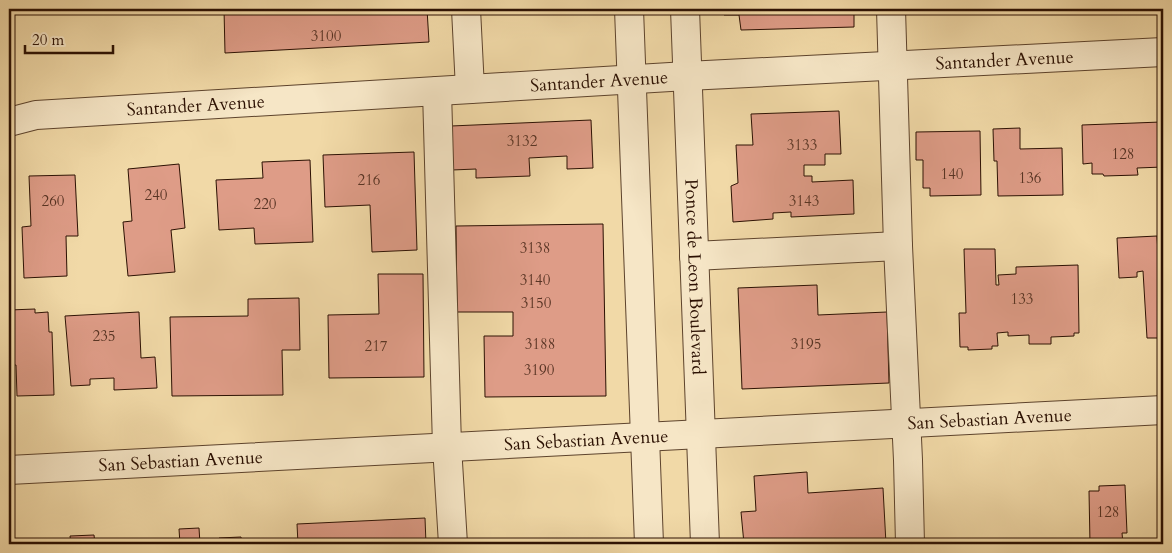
<svg xmlns="http://www.w3.org/2000/svg" width="1172" height="553" font-family="Cardo,serif">
  <style>
    .building { fill: #de9c87; stroke: #2c1103 }
    .lines { fill: none; stroke-linecap: round; stroke-linejoin: round }
    .minor-casing { stroke: #5d432c; stroke-width: 30 }
    .minor { stroke: #f6e6c6; stroke-width: 28 }
    .labels { text-anchor: middle; stroke-width: 4; stroke-linejoin: round; paint-order: stroke }
    .number-label { font-size: 15px; fill: #583424 }
    .street-label { font-size: 18px; fill: #2c1103; stroke: #f6e6c6 }
  </style>
  <rect width="100%" height="100%" fill="#f1d9a7"/>
  <filter id="stains"><feTurbulence type="fractalNoise" baseFrequency=".004" numOctaves="4"/><feColorMatrix values="0 0 0 0 .2 0 0 0 0 .09 0 0 0 0 .02 0 0 0 .5 -.17"/></filter>
  <radialGradient id="worn" r=".72"><stop offset=".6" stop-color="#630" stop-opacity="0"/><stop offset="1" stop-color="#630" stop-opacity=".3"/></radialGradient>
  <!-- building -->
  <g class="building">
    <path d="M224,9H427L429,42L225,53Z"/>
    <path d="M724,9H854V27L741,30L739,15H724Z"/>
    <path d="M839,111L841,154H825V165H804V176H812V182L853,180L854,214L791,217V212L773,213V219L733,222L731,186L738,183L736,145H753L751,114Z"/>
    <path d="M591,120L593,168L567,169V156L529,158L530,176L476,178V169L452,170L451,126Z"/>
    <path d="M1161,122L1163,167L1137,168L1138,175L1104,176L1103,174H1092V163L1083,164L1082,125Z"/>
    <path d="M1020,128V149L1062,148L1063,195L998,196L997,161H994L993,129Z"/>
    <path d="M980,131L981,195L930,196V188H923V160H916V132Z"/>
    <path d="M414,152L417,250L372,252L370,205L325,207L323,155Z"/>
    <path d="M310,160L313,242L255,244L254,228L219,230L216,180L263,178L262,162Z"/>
    <path d="M179,164L185,228L171,230L175,272L128,276L123,222L132,221L128,169Z"/>
    <path d="M75,175L78,236H66L67,276L24,278L22,227L31,226L29,176Z"/>
    <path d="M603,224L606,396L485,397L484,336H513V312H457L456,226Z"/>
    <path d="M1157,236L1159,270H1163V330H1161V338H1147L1143,271L1137,272V277L1119,278L1117,238Z"/>
    <path d="M964,249H995L996,285H999L998,275L1016,274V267L1078,265L1079,333H1074V336L1051,337V344H1029V335L1008,336V332L997,333L998,346H992V349L968,350V347H960L959,313H966Z"/>
    <path d="M378,274H423L424,377L329,378L328,315L379,314Z"/>
    <path d="M817,285L818,315L887,312L889,383L742,389L738,288Z"/>
    <path d="M299,298L300,350H282L283,395L172,396L170,317L248,316V299Z"/>
    <path d="M35,309V313L48,312L49,332H52L54,395L17,396L16,365H9V310Z"/>
    <path d="M139,312L141,358L155,357L157,388L114,390V378L90,379V385L71,386L65,316Z"/>
    <path d="M807,472L808,493L883,488L886,544H744L741,512L756,511L754,476Z"/>
    <path d="M1125,485L1127,533H1122L1123,544H1090L1089,491H1099V486Z"/>
    <path d="M425,518L426,544H298L297,524Z"/>
    <path d="M199,528L200,544L219,543V538L241,537L242,544H180L179,529Z"/>
    <path d="M94,535L95,544H71L70,536Z"/>
  </g>
  <g class="lines">
    <defs>
      <g id="minor">
        <path d="M466,9L470,89"/>
        <path d="M629,9L649,544"/>
        <path id="s1" d="M685,9L705,544"/>
        <path d="M891,9L898,246L908,460L910,544"/>
        <path d="M437,91L447,446L453,544"/>
        <path id="s2" d="M9,122L36,115L687,76L1163,52"/>
        <path d="M694,256L898,246"/>
        <path id="s3" d="M9,470L1163,410"/>
      </g>
    </defs>
    <!-- minor casing -->
    <use href="#minor" class="minor-casing"/>
    <!-- minor -->
    <use href="#minor" class="minor"/>
  </g>
  <g class="labels">
    <!-- number labels -->
    <g class="number-label">
      <text x="326" y="41">3100</text>
      <text x="522" y="146">3132</text>
      <text x="802" y="150">3133</text>
      <text x="1123" y="159">128</text>
      <text x="952" y="179">140</text>
      <text x="1030" y="183">136</text>
      <text x="369" y="185">216</text>
      <text x="156" y="200">240</text>
      <text x="53" y="206">260</text>
      <text x="804" y="206">3143</text>
      <text x="265" y="209">220</text>
      <text x="535" y="253">3138</text>
      <text x="535" y="285">3140</text>
      <text x="1022" y="304">133</text>
      <text x="536" y="308">3150</text>
      <text x="104" y="341">235</text>
      <text x="540" y="349">3188</text>
      <text x="806" y="349">3195</text>
      <text x="376" y="351">217</text>
      <text x="539" y="375">3190</text>
      <text x="1108" y="517">128</text>
    </g>
    <!-- street labels -->
    <g class="street-label">
      <text dy="6" stroke="none"><textPath href="#s2" startOffset="998">Santander Avenue</textPath></text>
      <text dy="6" stroke="none"><textPath href="#s2" startOffset="592">Santander Avenue</textPath></text>
      <text dy="6" stroke="none"><textPath href="#s2" startOffset="188">Santander Avenue</textPath></text>
      <text dy="6" stroke="none"><textPath href="#s1" startOffset="268">Ponce de Leon Boulevard</textPath></text>
      <text dy="6" stroke="none"><textPath href="#s3" startOffset="982">San Sebastian Avenue</textPath></text>
      <text dy="6" stroke="none"><textPath href="#s3" startOffset="578">San Sebastian Avenue</textPath></text>
      <text dy="6" stroke="none"><textPath href="#s3" startOffset="172">San Sebastian Avenue</textPath></text>
    </g>
  </g>
  <!-- margin -->
  <rect width="1172" height="553" fill="none" stroke="#f1d9a7" stroke-width="30"/>
  <rect x="10" y="10" width="1152" height="533" fill="none" stroke="#2c1103" stroke-width="2.5"/>
  <rect x="15" y="15" width="1142" height="523" fill="none" stroke="#2c1103"/>
  <!-- scale -->
  <path d="M25 45v8h88v-8" fill="none" stroke="#2c1103" stroke-width="2.5"/>
  <text x="32" y="45" font-size="15" fill="#2c1103" stroke="#f6e6c6" stroke-width="4" paint-order="stroke">20 m</text>
  <rect width="100%" height="100%" filter="url(#stains)"/>
  <rect width="100%" height="100%" fill="url(#worn)"/>
</svg>
